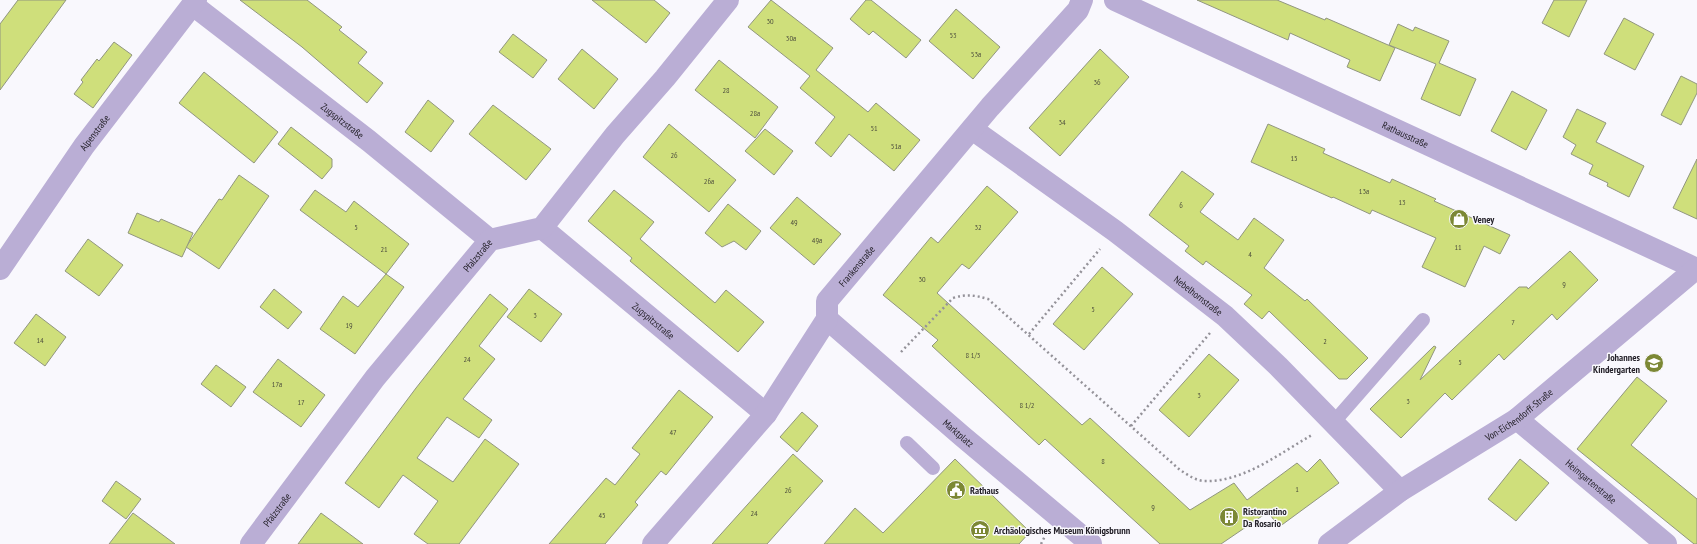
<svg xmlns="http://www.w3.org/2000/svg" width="1697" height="544" font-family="'PT Sans Narrow',sans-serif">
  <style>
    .building { fill: #cfdf7b; stroke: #91967f }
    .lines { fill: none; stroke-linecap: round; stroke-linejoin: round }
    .path { stroke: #949299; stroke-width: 2.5; stroke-dasharray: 2 3; stroke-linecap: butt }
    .service { stroke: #baaed5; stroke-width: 14 }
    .minor { stroke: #baaed5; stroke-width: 22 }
    .labels { text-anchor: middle; stroke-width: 3; stroke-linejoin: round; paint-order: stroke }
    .number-label { font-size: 8px; fill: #4f503e }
    .street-label { font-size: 10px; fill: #242129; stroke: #f9f8fd }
    .poi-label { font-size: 10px; font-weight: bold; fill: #242129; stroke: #f9f8fd; text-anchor: start }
  </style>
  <rect width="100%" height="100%" fill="#f9f8fd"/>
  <!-- building -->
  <g class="building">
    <path d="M18,0H66L0,90V24Z"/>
    <path d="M240,0H307L342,27L339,30L367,52L358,63L383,83L367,103L302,47Z"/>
    <path d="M592,0H654L670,13L646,43Z"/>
    <path d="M771,0L833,48L816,70L868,112L876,103L920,140L894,171L849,134L831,157L815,143L835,117L800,88L810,76L748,27Z"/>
    <path d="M866,0H871L921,40L906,58L873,31L869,35L850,19Z"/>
    <path d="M1197,0H1277L1325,20L1326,18L1395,48L1380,81L1347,67L1350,60L1290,33L1288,40Z"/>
    <path d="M1554,0H1587L1569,37L1542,23Z"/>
    <path d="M956,9L1000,47L973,79L929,41Z"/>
    <path d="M1624,18L1654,34L1635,70L1604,54Z"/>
    <path d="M1398,24L1413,31L1415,27L1449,41L1439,63L1476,79L1460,116L1421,99L1436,64L1389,45Z"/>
    <path d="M513,34L547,60L533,78L499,52Z"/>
    <path d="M114,42L132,55L93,108L74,94L83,82L81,80L97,59L99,61Z"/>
    <path d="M582,49L618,79L594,109L558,79Z"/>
    <path d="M1100,49L1129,77L1060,156L1029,128Z"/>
    <path d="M719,60L778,107L755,138L695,90Z"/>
    <path d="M204,72L278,132L254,163L179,103Z"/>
    <path d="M1681,76L1697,84V93L1681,125L1661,115Z"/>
    <path d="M1512,91L1547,110L1526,150L1491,131Z"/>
    <path d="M428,100L454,121L431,152L405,132Z"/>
    <path d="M493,105L551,149L526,180L469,134Z"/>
    <path d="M1577,109L1606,123L1596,142L1644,166L1629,197L1607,186L1608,183L1589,174L1593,165L1571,154L1576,145L1563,137Z"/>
    <path d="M669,124L736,180L709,212L643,157Z"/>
    <path d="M1268,124L1325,149L1323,153L1390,183L1392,179L1436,199L1434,201L1510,235L1500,254L1484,246L1465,287L1422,267L1436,238L1372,210L1370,214L1333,197L1332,198L1251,162Z"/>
    <path d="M291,127L332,159V167L322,179L278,144Z"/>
    <path d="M765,129L793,151L774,175L745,151Z"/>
    <path d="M1697,159V219L1673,208Z"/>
    <path d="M1182,171L1214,194L1200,212L1238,240L1254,218L1284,240L1264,268L1305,301L1307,299L1368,358L1347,379H1339L1269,311L1262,319L1244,304L1252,295L1206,261L1203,265L1185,251L1189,246L1149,215Z"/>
    <path d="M239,175L269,196L219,269L186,247L219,199L222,200Z"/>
    <path d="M987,186L1018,212L969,269L962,264L937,293L1082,425L1090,418L1190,510L1234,483L1247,500L1297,463L1307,472L1320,459L1339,483L1279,527L1268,512L1221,544H1160L1045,439L1039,445L932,346L938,340L883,295L931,237L938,243Z"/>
    <path d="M315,190L346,212L354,201L409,244L386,274L404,287L355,354L320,329L343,296L358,307L386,274L300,210Z"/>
    <path d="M614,190L654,222L640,239L715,303L726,290L764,322L738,352L630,261L632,258L588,221Z"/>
    <path d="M797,197L841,234L814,265L770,228Z"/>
    <path d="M728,204L761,231L746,250L734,241L722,247L705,233Z"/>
    <path d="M137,213L159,222L161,219L193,233L182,257L128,233Z"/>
    <path d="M88,239L123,265L99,296L65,271Z"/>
    <path d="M1570,251L1598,280L1557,320L1552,314L1504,360L1499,354L1452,400L1445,393L1401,438L1370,409L1434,346L1436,347L1420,380L1519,287H1527L1528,289Z"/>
    <path d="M1102,267L1133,294L1084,350L1053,324Z"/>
    <path d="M274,289L302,312L288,329L260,307Z"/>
    <path d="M529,289L562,314L541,342L507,317Z"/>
    <path d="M490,294L508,309L479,346L495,359L463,399L492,420L479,438L447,417L417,458L453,482L485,439L519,464L459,544H428L414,534L438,501L403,475L379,508L345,483L416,388Z"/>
    <path d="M36,314L66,337L45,366L14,343Z"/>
    <path d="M1209,354L1239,380L1189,437L1159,410Z"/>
    <path d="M278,359L325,395L301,427L253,392Z"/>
    <path d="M216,365L246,387L231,407L201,384Z"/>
    <path d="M1637,377L1667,401L1631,445L1697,499V544H1694L1577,449Z"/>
    <path d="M679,390L713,417L666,475L661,471L635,502L638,505L605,544H549L606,478L615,485L640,454L632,448Z"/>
    <path d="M802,412L818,426L797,452L780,437Z"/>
    <path d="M793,454L823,481L767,544H712Z"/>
    <path d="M955,459L1030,532L1019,544H824L855,508L883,533Z"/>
    <path d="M1520,459L1549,483L1516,521L1488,499Z"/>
    <path d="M116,481L141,499L126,519L102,501Z"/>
    <path d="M133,513L175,544H109Z"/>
    <path d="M321,513L363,544H298Z"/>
  </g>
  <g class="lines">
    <!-- path -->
    <g class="path">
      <path d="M1029,334L1100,249"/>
      <path d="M901,352L953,298C966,294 975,295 988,299L1180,470C1188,475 1196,481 1205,481C1244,482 1280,453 1312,435"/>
      <path d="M1131,426L1210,333"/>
      <path d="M1041,544L1045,536"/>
    </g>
    <!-- service -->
    <g class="service">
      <path d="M1333,423L1423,320"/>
      <path d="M907,443L933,468"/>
    </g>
    <!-- minor -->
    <g class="minor">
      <path id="s1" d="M1115,0L1697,269"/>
      <path id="s2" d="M193,5L369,141L490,240"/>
      <path id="s3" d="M972,129L1115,231L1225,316L1278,366L1400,491"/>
      <path id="s4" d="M542,228L766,414"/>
      <path id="s5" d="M0,269L84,146L196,0"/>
      <path id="s6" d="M827,319L962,436L1091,544"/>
      <path id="s7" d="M1517,419L1666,544"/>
      <path id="s8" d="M251,544L375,378L490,240L542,228L615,135L665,78L728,0"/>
      <path id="s9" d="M653,544L766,414L827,319V301L990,107L1078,10L1082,0"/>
      <path id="s10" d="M1329,544L1400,491L1517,419L1697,268"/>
    </g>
  </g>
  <!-- icons -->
  <defs>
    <symbol id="shop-disc" viewBox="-11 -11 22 22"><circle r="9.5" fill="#7c8835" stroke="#f9f8fd"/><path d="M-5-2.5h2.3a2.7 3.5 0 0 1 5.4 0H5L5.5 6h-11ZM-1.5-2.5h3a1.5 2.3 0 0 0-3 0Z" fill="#fff"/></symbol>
    <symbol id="school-disc" viewBox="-11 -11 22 22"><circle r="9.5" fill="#7c8835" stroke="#f9f8fd"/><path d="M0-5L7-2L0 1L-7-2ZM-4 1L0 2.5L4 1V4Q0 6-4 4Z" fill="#fff"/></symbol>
    <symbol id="civic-disc" viewBox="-11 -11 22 22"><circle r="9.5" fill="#7c8835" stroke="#f9f8fd"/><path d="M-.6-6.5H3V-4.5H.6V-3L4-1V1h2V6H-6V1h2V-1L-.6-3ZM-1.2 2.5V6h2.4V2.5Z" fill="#fff"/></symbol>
    <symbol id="building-disc" viewBox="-11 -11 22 22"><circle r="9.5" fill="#7c8835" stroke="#f9f8fd"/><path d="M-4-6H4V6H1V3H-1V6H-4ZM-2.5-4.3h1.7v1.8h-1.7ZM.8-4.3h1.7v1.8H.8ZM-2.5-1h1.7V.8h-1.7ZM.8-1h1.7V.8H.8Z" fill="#fff"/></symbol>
    <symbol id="museum-disc" viewBox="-11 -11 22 22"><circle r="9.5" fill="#7c8835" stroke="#f9f8fd"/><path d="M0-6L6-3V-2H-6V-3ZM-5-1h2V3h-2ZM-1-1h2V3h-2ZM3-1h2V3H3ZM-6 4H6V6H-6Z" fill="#fff"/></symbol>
  </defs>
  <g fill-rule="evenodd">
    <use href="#shop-disc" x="1448" y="208" width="22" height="22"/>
    <use href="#school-disc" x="1643" y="352" width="22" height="22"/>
    <use href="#civic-disc" x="945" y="479" width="22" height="22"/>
    <use href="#building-disc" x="1218" y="506" width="22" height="22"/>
    <use href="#museum-disc" x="969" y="519" width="22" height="22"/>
  </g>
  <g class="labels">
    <!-- number labels -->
    <g class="number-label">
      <text x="770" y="24">30</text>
      <text x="953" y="38">53</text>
      <text x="791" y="41">30a</text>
      <text x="976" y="57">53a</text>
      <text x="1097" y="85">36</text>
      <text x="726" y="93">28</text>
      <text x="755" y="116">28a</text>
      <text x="1062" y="125">34</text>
      <text x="874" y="131">51</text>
      <text x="896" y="149">51a</text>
      <text x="674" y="158">26</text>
      <text x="1294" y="161">15</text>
      <text x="709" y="184">26a</text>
      <text x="1364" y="194">13a</text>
      <text x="1402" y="205">13</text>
      <text x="1181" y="208">6</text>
      <text x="794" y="225">49</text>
      <text x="356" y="230">5</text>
      <text x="978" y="230">32</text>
      <text x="817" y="243">49a</text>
      <text x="1458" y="250">11</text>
      <text x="384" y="252">21</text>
      <text x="1250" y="257">4</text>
      <text x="922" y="282">30</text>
      <text x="1564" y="287">9</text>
      <text x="1093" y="312">5</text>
      <text x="535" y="318">3</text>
      <text x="1513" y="325">7</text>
      <text x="349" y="328">19</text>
      <text x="40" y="343">14</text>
      <text x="1325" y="344">2</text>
      <text x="973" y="358">8 1/3</text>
      <text x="467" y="362">24</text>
      <text x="1460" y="365">5</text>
      <text x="277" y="387">17a</text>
      <text x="1199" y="398">3</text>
      <text x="1408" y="404">3</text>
      <text x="301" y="405">17</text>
      <text x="1027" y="408">8 1/2</text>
      <text x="673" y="435">47</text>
      <text x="1103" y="464">8</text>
      <text x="1297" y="492">1</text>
      <text x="788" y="493">26</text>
      <text x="1153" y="510">9</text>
      <text x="754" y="516">24</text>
      <text x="602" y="518">45</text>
    </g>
    <!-- street labels -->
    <g class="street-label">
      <text dy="4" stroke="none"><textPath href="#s2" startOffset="189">Zugspitzstraße</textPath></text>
      <text dy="4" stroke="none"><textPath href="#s5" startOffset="166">Alpenstraße</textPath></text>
      <text dy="4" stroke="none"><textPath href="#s1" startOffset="320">Rathausstraße</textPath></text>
      <text dy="4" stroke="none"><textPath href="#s8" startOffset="367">Pfalzstraße</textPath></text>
      <text dy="4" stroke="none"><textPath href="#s9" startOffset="349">Frankenstraße</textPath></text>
      <text dy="4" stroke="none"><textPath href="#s3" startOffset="281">Nebelhornstraße</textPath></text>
      <text dy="4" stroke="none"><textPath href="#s4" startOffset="145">Zugspitzstraße</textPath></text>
      <text dy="4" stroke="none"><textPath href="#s10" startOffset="230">Von-Eichendorff-Straße</textPath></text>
      <text dy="4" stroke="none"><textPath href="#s6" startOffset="174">Marktplatz</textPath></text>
      <text dy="4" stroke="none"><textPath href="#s7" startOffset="97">Heimgartenstraße</textPath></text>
      <text dy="4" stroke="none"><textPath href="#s8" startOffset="43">Pfalzstraße</textPath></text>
    </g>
    <!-- poi labels -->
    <g class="poi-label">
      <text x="1473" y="223">Veney</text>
      <text x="1640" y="361" text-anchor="end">Johannes<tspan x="1640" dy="12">Kindergarten</tspan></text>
      <text x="970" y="494">Rathaus</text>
      <text x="1243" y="515">Ristorantino<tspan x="1243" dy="12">Da Rosario</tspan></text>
      <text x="994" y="534">Archäologisches Museum Königsbrunn</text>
    </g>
  </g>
</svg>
